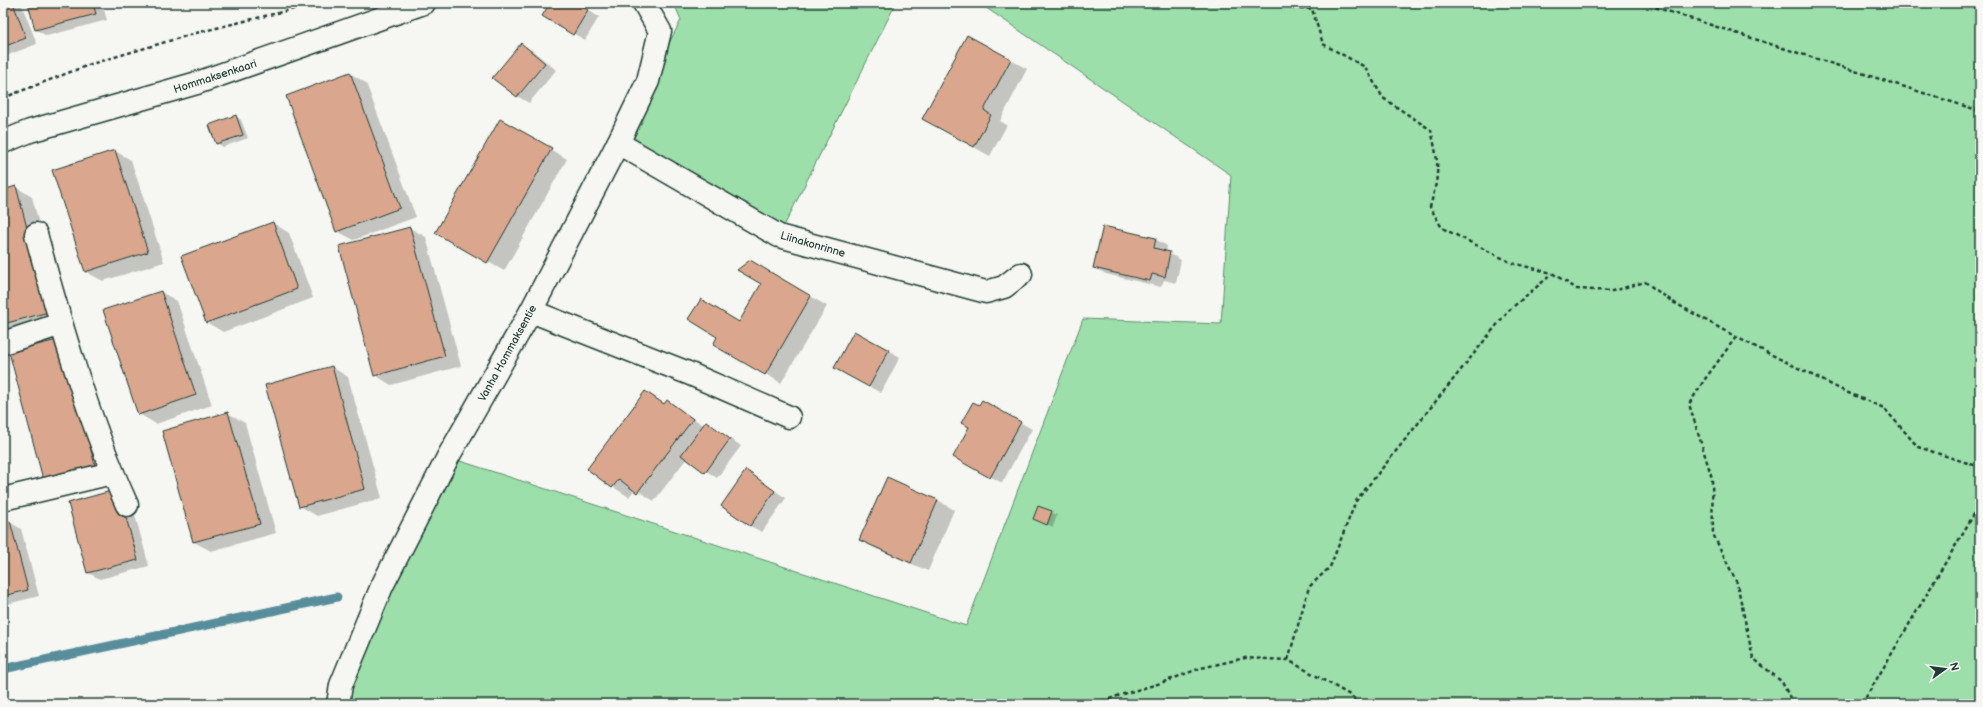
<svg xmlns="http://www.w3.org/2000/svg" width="1983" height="707" font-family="'Balsamiq Sans',sans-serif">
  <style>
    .green { fill: #9ddfaa; stroke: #5e8e6f }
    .shadow { fill: #0003; fill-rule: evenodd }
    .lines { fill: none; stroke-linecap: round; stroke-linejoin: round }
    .stream { stroke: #598e9b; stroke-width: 9 }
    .building { fill: #daa78e; stroke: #1f3d34 }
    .minor-casing { stroke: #1f3d34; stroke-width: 25 }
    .path { stroke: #1f3d34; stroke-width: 2.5; stroke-dasharray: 4 3; stroke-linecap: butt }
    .minor { stroke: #f6f6f2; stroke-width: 22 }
    .labels { text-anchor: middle; stroke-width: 3; stroke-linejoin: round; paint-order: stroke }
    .street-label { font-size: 11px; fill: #1f3d34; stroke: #f6f6f2 }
  </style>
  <rect width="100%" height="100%" fill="#f6f6f2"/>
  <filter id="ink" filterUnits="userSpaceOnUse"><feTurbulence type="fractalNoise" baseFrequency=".025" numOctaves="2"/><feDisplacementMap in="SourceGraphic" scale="8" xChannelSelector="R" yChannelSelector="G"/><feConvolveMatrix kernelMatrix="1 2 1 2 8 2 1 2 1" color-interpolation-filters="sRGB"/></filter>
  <g filter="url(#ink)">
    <!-- green -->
    <g class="green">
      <path d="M674,3H896L779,236L618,143L681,20Z"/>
      <path d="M979,3H1980V704H338L448,457L966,626L1083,319L1221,324L1231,175Z"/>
    </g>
    <!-- shadow -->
    <g class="shadow">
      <path d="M3,3H21L37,44L3,57Z"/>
      <path d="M29,3H102L107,20L47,36L36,30Z"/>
      <path d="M551,3H576L599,17L585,40L543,16Z"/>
      <path d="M968,36L1027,69L1000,121L1007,125L990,156L939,128Z"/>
      <path d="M521,44L533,51L556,70L529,103L517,96Z"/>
      <path d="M350,73L366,83L416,217L354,240L337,231Z"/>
      <path d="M236,116L241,120L248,138L223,147L217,143Z"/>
      <path d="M500,120L567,159L504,271L436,232Z"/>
      <path d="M115,151L131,160L164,262L103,281L86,272L53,170Z"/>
      <path d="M16,187L32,197L65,322L3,338V191Z"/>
      <path d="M273,223L289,233L313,298L223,332L206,322Z"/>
      <path d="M410,228L426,237L461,366L391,385L375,375Z"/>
      <path d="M1155,239L1167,246L1166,252L1181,260L1176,283L1164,280L1161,287L1106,274L1095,268Z"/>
      <path d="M750,261L827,306L781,383L714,344L739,323L762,283Z"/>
      <path d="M161,292L177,301L212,405L156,424L139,414Z"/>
      <path d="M61,340L78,349L111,474L61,488L44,478L11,353ZM63,351H66L97,470H95Z"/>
      <path d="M888,350L900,357L881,393L846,374Z"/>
      <path d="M332,367L348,377L382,498L317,516L300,506Z"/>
      <path d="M646,392L665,404L668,401L703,425L706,422L741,446L717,478L687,458L654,501L635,489L629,497L613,487L588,468Z"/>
      <path d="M982,401L1032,429L1002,483L954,456Z"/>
      <path d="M228,413L245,423L276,533L211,551L194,542Z"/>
      <path d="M746,471L786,498L762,532L750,526Z"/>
      <path d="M887,478L938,500L954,510L928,571L877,549L860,540Z"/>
      <path d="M130,497L149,566L100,579L88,573L69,503Z"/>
      <path d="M1039,507L1057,515L1053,527L1034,519Z"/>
      <path d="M10,522L21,529L39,596L3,605V524Z"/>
    </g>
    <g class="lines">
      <!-- stream -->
      <path class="stream" d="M3,669L337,597"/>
    </g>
    <!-- building -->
    <g class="building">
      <path d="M3,3H13L26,38L3,47Z"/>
      <path d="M28,3H93L96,14L35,30Z"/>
      <path d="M550,3H577L588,10L573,35L542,16Z"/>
      <path d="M967,35L1011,59L984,110L991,115L974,147L922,119Z"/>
      <path d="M521,43L545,63L517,97L492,78Z"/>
      <path d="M350,72L400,208L336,232L286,96Z"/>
      <path d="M236,115L243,135L216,144L209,125Z"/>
      <path d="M500,119L552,148L487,263L435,233Z"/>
      <path d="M115,150L148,252L85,272L52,170Z"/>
      <path d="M16,186L49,312L3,324V190Z"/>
      <path d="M273,222L297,289L206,323L181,256Z"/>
      <path d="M1103,226L1156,238L1154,248L1170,252L1165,277L1152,274L1150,281L1093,268Z"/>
      <path d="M410,227L445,356L374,376L339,246Z"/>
      <path d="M750,260L811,296L765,375L713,345L717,337L688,319L701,299L739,322L761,284L737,270Z"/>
      <path d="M161,291L196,395L138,415L103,310Z"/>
      <path d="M854,331L889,350L869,387L834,368Z"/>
      <path d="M61,339L95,465L43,479L9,352Z"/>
      <path d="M332,366L365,489L299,507L265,385Z"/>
      <path d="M645,391L664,404L667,400L693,419L637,493L619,479L612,488L587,469Z"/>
      <path d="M982,400L1021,422L990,478L953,457L969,427L961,423L973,402L979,405Z"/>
      <path d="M228,412L260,524L193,542L162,431Z"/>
      <path d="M706,421L730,439L705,473L681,455Z"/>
      <path d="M746,470L775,491L750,526L721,506Z"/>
      <path d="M887,477L938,500L911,563L859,540Z"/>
      <path d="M118,489L138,560L87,573L68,503Z"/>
      <path d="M1038,506L1052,511L1047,525L1033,519Z"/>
      <path d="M10,521L28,590L3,596V523Z"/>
    </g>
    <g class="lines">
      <defs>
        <g id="minor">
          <path d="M3,142L30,131L197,83L424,3"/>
          <path d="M618,143L779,236L986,292L1004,287L1021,274"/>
          <path d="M36,234C61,326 88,419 127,505"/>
          <path d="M531,311L688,373L789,417"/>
          <path d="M3,343L61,324"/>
          <path d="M3,499L112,473"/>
          <path d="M338,704L341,685L382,586L448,457L531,311L618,143L648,81L660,31L644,3"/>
        </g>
      </defs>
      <!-- minor casing -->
      <use href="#minor" class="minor-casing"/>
      <!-- path -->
      <g class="path">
        <path d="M1251,3L1312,9L1323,44L1365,67L1383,98L1431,130C1439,165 1440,172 1430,207L1442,228L1512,263L1552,273L1577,289L1612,291L1645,282L1673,302L1736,337L1846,392L1884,408L1918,447L1980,467"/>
        <path d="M1642,3L1980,111"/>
        <path d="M3,98L91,64L196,33L318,3"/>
        <path d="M1736,337L1705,379L1689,404L1712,478L1713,534L1737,583L1753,658L1782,682L1793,704"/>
        <path d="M1288,660L1309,587L1330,567L1356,501L1508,311L1552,274"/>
        <path d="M694,704L699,701L714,704"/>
        <path d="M1096,704L1120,695L1161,683L1201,668L1245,658L1288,660L1350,695L1361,704"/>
        <path d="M1862,704L1980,504"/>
      </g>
      <!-- minor -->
      <use href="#minor" class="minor"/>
    </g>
  </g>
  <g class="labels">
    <!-- street labels -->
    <g class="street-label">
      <text transform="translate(215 76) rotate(-18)" y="4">Hommaksenkaari</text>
      <text transform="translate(813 244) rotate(16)" y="4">Liinakonrinne</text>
      <text transform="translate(507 353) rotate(-61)" y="4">Vanha Hommaksentie</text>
    </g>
  </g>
  <!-- margin -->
  <rect width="1983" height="707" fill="none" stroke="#f6f6f2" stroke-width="16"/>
  <rect x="8" y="8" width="1967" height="691" fill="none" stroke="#1f3d34" stroke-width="1.5" filter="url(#ink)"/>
  <!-- north arrow -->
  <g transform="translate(1945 669) rotate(76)" stroke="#f6f6f2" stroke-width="3" paint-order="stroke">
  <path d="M0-3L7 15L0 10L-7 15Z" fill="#1f3d34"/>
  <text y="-6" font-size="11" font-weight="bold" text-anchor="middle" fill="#1f3d34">N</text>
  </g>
</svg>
